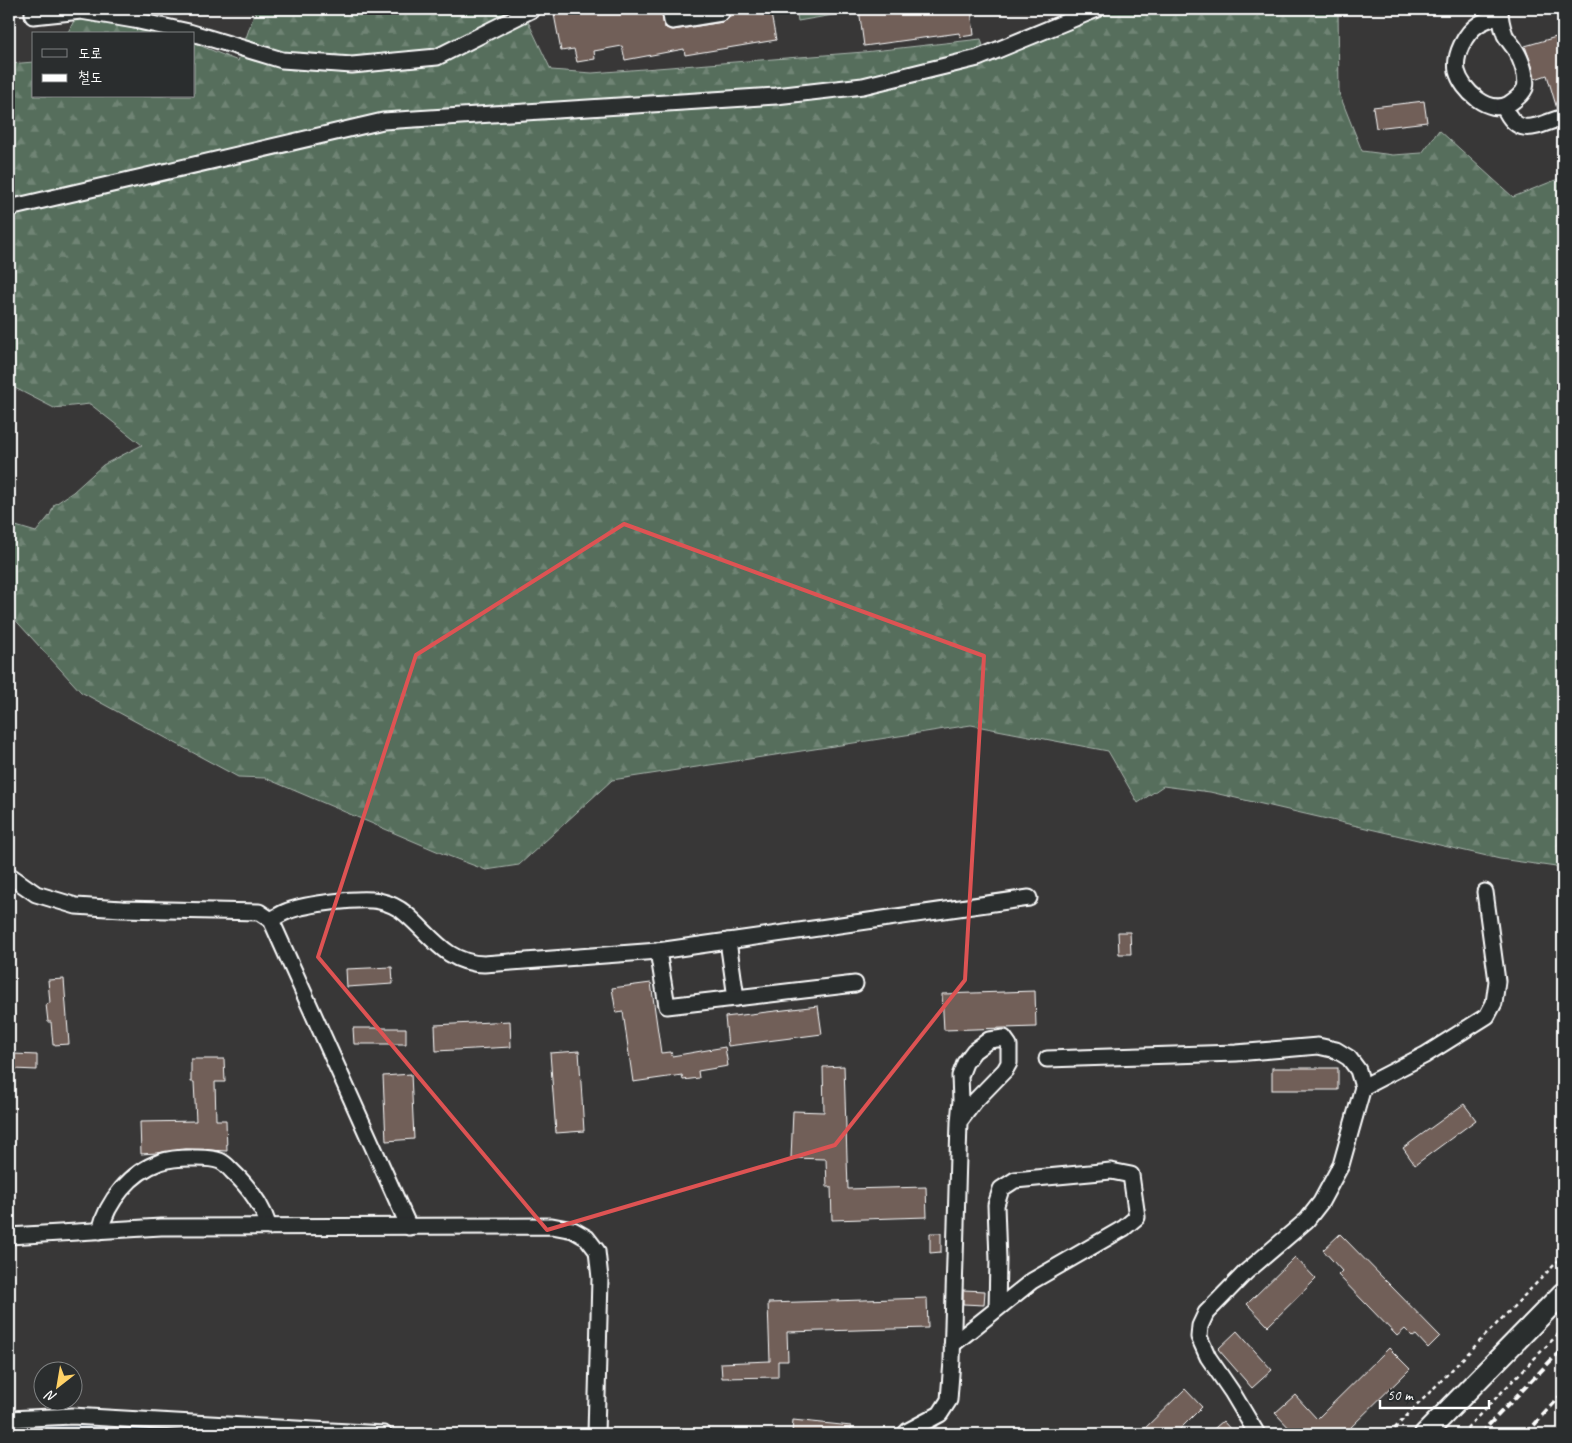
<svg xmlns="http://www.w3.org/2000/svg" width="1572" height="1443" font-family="Caveat,'Poor Story',sans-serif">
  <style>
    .forest { fill: url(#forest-firs); stroke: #aab6ae }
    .park { fill: #566e5c; stroke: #aab6ae }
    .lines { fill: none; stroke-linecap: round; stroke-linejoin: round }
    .canal { stroke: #4e6070; stroke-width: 15 }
    .building { fill: #715f59; stroke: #fff }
    .minor-casing { stroke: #fff; stroke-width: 19 }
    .major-casing { stroke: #fff; stroke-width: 24 }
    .path { stroke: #fff; stroke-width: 2.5; stroke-dasharray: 4 4; stroke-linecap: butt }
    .minor { stroke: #2a2d2e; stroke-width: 15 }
    .major { stroke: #2a2d2e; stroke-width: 20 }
    .rail { stroke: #fff; stroke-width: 4; stroke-dasharray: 8 4; stroke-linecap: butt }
    .marked { fill: none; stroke: #de5353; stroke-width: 4; stroke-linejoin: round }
  </style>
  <defs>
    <pattern id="forest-firs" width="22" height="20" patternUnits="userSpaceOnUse" patternTransform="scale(1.25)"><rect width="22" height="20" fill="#566e5c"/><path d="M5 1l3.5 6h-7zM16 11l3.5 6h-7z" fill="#6f8474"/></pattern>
  </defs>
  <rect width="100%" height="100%" fill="#383737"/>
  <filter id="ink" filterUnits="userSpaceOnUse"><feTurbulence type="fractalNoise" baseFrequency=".02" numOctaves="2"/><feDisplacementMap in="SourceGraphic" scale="10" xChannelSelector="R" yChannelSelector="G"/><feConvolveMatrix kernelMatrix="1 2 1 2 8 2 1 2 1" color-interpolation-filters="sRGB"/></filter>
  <g filter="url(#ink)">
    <!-- forest -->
    <g class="forest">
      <path d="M256,9H321L323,14L375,9H522L551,70L592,73L864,52L981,39L988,64L1108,9H1338L1339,93L1362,151L1393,155L1422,153L1439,130L1513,197L1563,177V868L1500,859L1210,792L1163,786L1138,803L1108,751L971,725L612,780L519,865L486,870L446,855L265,778L238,777L81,692L9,613V524L36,532L50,515L54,505L73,492L103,465L142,445L90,404L54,408L9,385V64L34,62V96H194V43L238,61Z"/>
      <path d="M77,15L172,34H67Z"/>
    </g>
    <!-- park -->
    <path class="park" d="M796,9H838L839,14L798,21Z"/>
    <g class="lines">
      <!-- canal -->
      <path class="canal" d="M40,1434H172"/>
    </g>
    <!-- building -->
    <g class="building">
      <path d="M553,9H661L664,27L673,30L723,22L730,17L729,9H770L776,40L685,55L684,49L625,60L622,46L594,51L595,59L577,62L574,49L561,51Z"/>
      <path d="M859,9H951L952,12L971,10L974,35L960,37L959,33L864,46Z"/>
      <path d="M1563,35V108L1557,109L1547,75L1535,79L1532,66L1525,46Z"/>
      <path d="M1424,101L1427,122L1376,128L1373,107Z"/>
      <path d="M1118,932H1130L1131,954H1119Z"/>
      <path d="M392,967L393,984L347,987L346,969Z"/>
      <path d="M64,979L69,1044L53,1045L51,1022H48L46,1004L50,1003L48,980Z"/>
      <path d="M651,983L661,1053L671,1052L672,1056L725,1047L728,1066L698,1071L699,1078L683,1080L682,1075L633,1082L623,1012L616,1013L612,988Z"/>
      <path d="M1035,991L1036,1027L944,1030L942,994Z"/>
      <path d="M818,1006L822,1034L728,1046L725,1017Z"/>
      <path d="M510,1021L511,1047L436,1051L435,1025Z"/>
      <path d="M353,1028H406V1044H354Z"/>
      <path d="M579,1051L584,1131L556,1133L550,1053Z"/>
      <path d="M14,1054L37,1055V1070L13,1069Z"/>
      <path d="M191,1059H224L225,1082H215L216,1120H226L227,1151L186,1149L157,1153L141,1154L140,1122L196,1121L194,1082H191Z"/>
      <path d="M844,1066L848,1189L926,1187L927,1217L832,1220L831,1187H827L826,1159L791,1158L793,1111L824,1112L823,1067Z"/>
      <rect x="1272" y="1068" width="66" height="22"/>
      <path d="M411,1074L414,1139L386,1141L383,1076Z"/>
      <path d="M1464,1104L1476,1120L1415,1165L1403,1148Z"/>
      <path d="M930,1233H941V1252L930,1253Z"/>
      <path d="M1340,1234L1440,1336L1428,1348L1416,1335L1413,1337L1405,1329L1397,1336L1338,1275L1342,1271L1323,1250Z"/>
      <path d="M1295,1257L1316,1279L1268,1326L1247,1304Z"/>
      <path d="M963,1290L985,1291L984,1305L963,1304Z"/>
      <path d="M927,1298L928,1328L787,1332L788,1361H778V1377L722,1378L721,1363L770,1361L768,1303Z"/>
      <path d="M1237,1331L1272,1370L1252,1388L1218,1349Z"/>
      <path d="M1389,1348L1410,1369L1344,1434H1338L1334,1429L1328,1434H1295L1275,1413L1295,1395L1317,1419Z"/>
      <path d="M1185,1389L1202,1407L1175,1434H1139Z"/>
      <path d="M793,1420L851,1426V1434H792Z"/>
      <path d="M1223,1421L1235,1434H1208Z"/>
    </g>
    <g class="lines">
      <defs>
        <g id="minor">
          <path d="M33,9V16L81,11L134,20L189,32L282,60L352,65L437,57L533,9"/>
          <path d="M670,9L672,21L721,13"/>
          <path d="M1500,9C1500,17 1502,27 1505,35C1508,41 1513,45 1516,51C1521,59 1528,78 1525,88C1522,95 1515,100 1509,104C1489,115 1462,91 1457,71C1454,55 1465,33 1479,24C1485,20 1493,18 1500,16"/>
          <path d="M1504,107C1518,139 1536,126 1563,117"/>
          <path d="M9,208L383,121L776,96L863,86L978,58L1097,9"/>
          <path d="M9,875L36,894L76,906L122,909L259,912L271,920L409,1227"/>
          <path d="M271,920C276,917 282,913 288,911C306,904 360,897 379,901C389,903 398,907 406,914C432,936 446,963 484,964L658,951L1029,898"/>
          <path d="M728,941L736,998"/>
          <path d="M658,951L667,1006L855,984"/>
          <path d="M1047,1059L1236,1053L1318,1046L1336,1050L1349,1058L1358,1070L1363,1087L1341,1165L1321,1202L1307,1220L1246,1272L1206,1313L1200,1326L1199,1337L1208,1357L1232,1392L1257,1434"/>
          <path d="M1363,1087L1425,1055L1487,1016L1494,1003L1497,981L1485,892"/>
          <path d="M100,1231C107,1201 131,1172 160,1162C169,1159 181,1158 190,1158C200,1158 210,1157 220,1161C225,1163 228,1167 232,1171C249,1187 262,1204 269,1227"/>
          <path d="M9,1236L161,1227L552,1226L573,1230L587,1238L597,1251L600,1278L596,1434"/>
          <path d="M952,1345L1032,1281L1124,1228L1137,1217L1131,1175L1111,1171L1015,1180L1001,1189L996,1205L998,1260L997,1309"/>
          <path d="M9,1419L72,1416L384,1434"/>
          <path d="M905,1434L908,1431L940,1414L949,1400L952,1361L959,1122L961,1100L960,1076L965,1063L974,1051L989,1040L1004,1038L1009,1045V1063L1005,1070L974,1102L959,1122"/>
        </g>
        <path id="major" d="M1425,1434L1563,1293"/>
      </defs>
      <!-- minor casing -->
      <use href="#minor" class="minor-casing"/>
      <!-- major casing -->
      <use href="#major" class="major-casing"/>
      <!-- path -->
      <g class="path">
        <path d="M1389,1434L1563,1256"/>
        <path d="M1461,1434L1563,1329"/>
      </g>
      <!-- minor -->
      <use href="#minor" class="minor"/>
      <!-- major -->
      <use href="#major" class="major"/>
      <!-- rail -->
      <g class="rail">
        <path d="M1480,1434L1563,1348"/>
        <path d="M1526,1434L1563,1393"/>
      </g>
    </g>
  </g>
  <!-- marked area -->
  <path class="marked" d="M624,524L984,656L965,980L835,1145L547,1230L318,957L416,655Z"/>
  <!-- margin -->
  <rect width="1572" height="1443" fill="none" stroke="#2a2d2e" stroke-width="30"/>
  <rect x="15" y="15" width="1542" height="1413" fill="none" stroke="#fff" stroke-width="2" filter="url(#ink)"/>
  <!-- legend -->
  <rect x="32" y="32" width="162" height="65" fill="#2a2d2e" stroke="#7f8182"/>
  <rect x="42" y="49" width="25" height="8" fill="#2a2d2e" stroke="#7f8182"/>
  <text x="78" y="58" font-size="15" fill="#ffffff">도로</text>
  <rect x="42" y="74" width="25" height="8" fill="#ffffff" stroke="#7f8182"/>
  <text x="78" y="82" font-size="15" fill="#ffffff">철도</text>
  <!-- north arrow -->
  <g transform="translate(58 1386) rotate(211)"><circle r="24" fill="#2a2d2e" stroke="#7f8182"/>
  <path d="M0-4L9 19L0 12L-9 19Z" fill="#ffd166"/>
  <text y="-8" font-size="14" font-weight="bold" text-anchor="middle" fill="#ffffff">N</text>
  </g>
  <!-- scale -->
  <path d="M1380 1400v8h109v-8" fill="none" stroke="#ffffff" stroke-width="2.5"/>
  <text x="1387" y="1400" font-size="15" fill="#ffffff" stroke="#2a2d2e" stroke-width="4" paint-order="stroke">50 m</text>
</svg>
